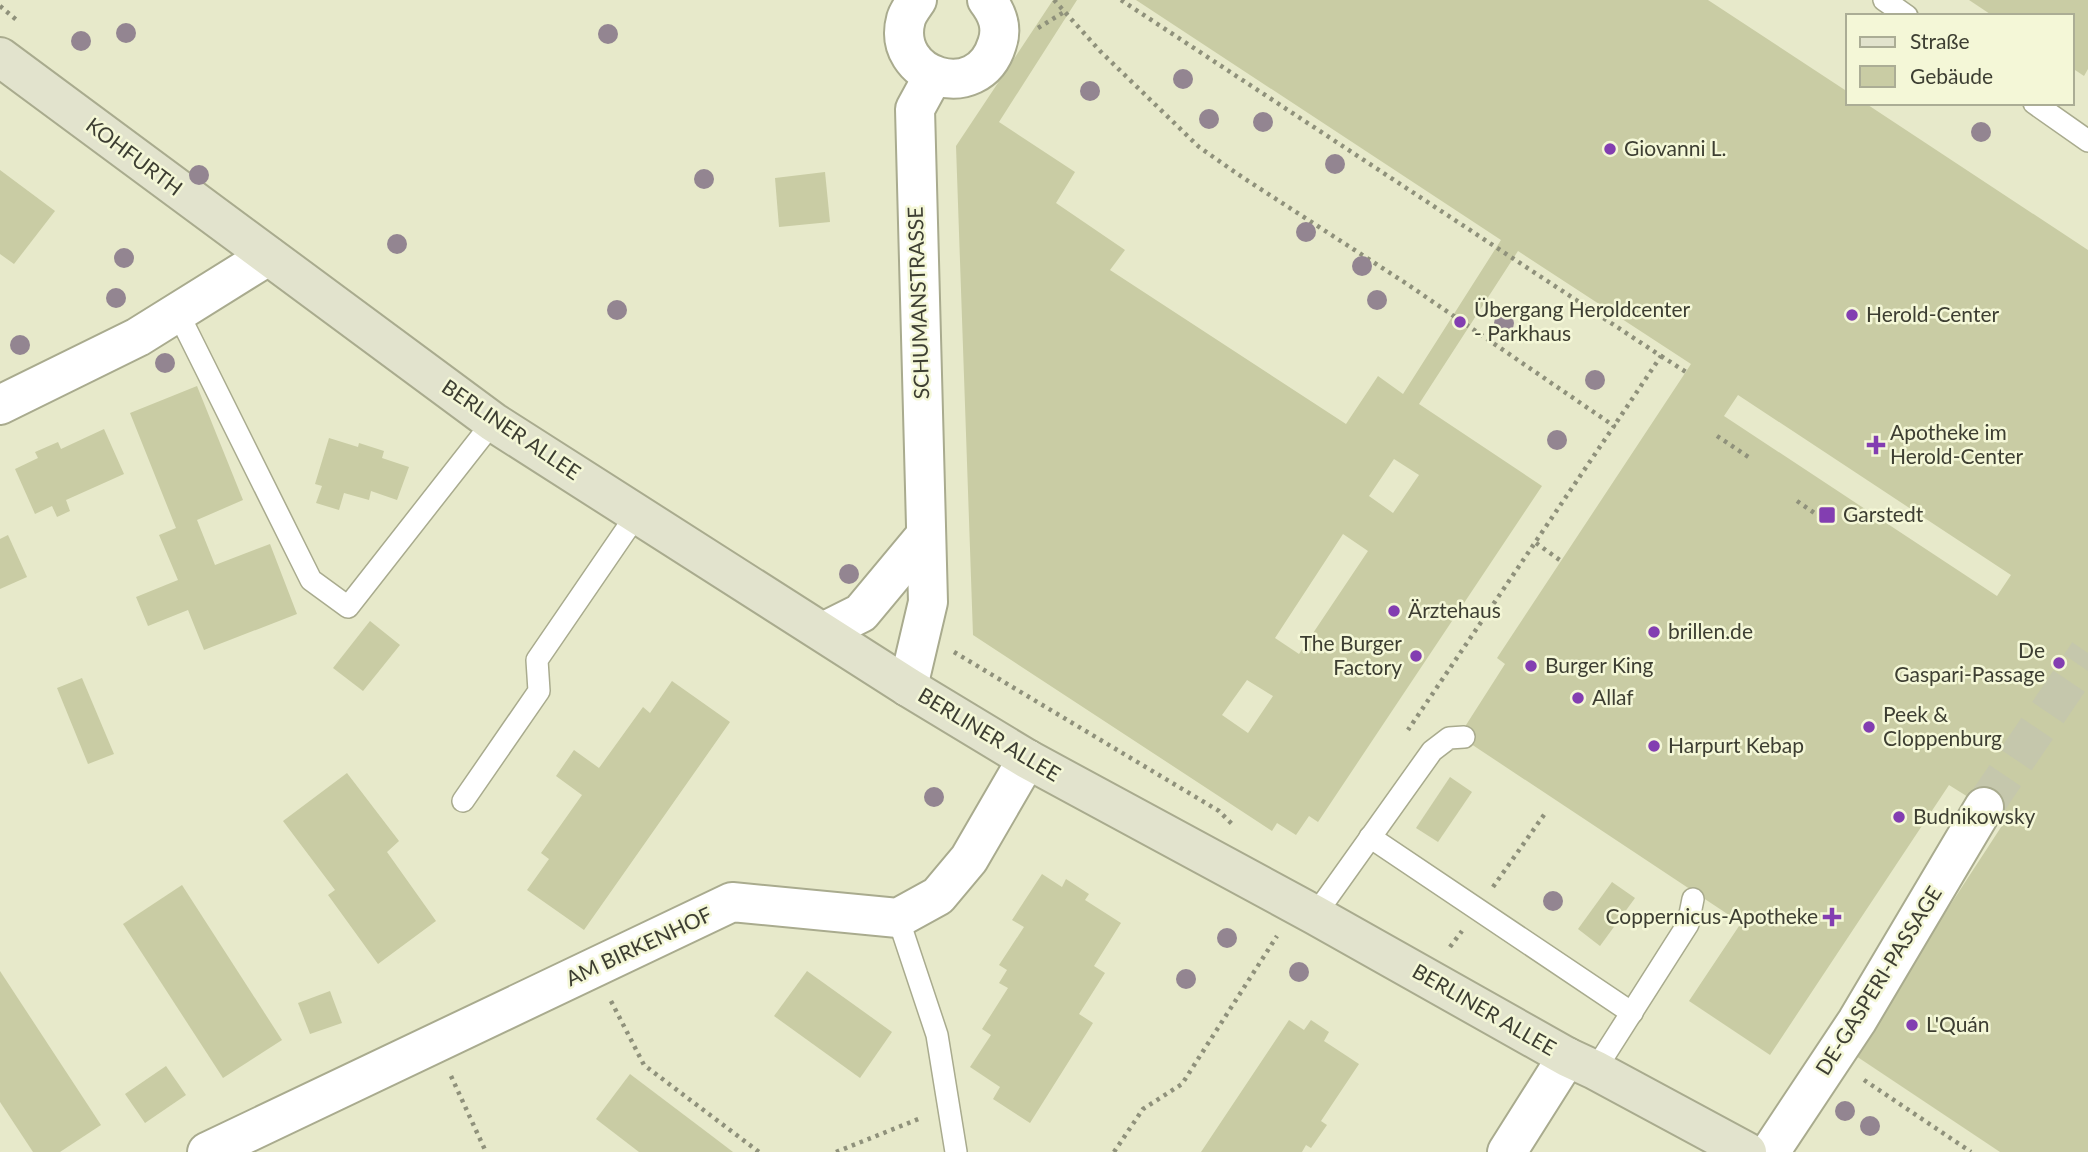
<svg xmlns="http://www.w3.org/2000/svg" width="2088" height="1152" font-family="Lato,sans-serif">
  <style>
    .building { fill: #c9cca4; fill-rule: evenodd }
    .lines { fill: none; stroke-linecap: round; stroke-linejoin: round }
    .street-tunnel { stroke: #c5c7ac; stroke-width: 38; stroke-dasharray: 38 19; stroke-linecap: butt }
    .lane-casing { stroke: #a9ab8e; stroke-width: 24 }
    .street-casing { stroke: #a9ab8e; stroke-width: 42 }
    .secondary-casing { stroke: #a9ab8e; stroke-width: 42 }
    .path { stroke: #8f917b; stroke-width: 4.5; stroke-dasharray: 3.5 5; stroke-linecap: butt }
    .lane { stroke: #fff; stroke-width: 21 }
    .street { stroke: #fff; stroke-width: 38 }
    .secondary { stroke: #e2e3cd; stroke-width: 38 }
    .tree { fill: #938591 }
    .poi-dot { fill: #833eb1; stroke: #f4f7d7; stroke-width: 2.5 }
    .labels { text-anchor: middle; stroke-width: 5; stroke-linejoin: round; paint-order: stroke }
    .poi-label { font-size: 21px; fill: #3d3e32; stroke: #f4f7d7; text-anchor: start }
    .street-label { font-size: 21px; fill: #3d3e32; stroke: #f4f7d7 }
  </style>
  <rect width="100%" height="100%" fill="#e7e9ca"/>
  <!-- building -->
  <g class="building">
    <path d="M1053,0H1077L999,122L1075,172L1056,203L1125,250L1110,270L1346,424L1378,376L1403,394L1501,240L1136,0H1708L1848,92V103H1865L2088,250V1152H2000L1853,1054L2005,821L1984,807L1949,785L1770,1055L1689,1001L1741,923L1459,736L1505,664L1497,658L1691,364L1518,251L1419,404L1542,486L1318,822L1309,816L1296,835L1277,823L1272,831L973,635L956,146ZM1738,395L2011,575L1997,596L1724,416ZM1394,459L1419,475L1393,513L1369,496ZM1343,534L1368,551L1299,654L1275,638ZM1247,680L1273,696L1248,733L1222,715Z"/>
    <path d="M1969,0H2088V69L2084,76L2072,68V16H1993Z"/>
    <path d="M0,170L55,211L14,264L0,254Z"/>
    <path d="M825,172L830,222L779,227L775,178Z"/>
    <path d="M197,386L243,500L197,520L215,565L270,544L297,614L204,650L188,610L148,626L136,597L178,580L159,535L176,528L130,413Z"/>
    <path d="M104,429L124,474L66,500L70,511L57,517L52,506L35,514L15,469L38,458L35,452L58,442L61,449Z"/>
    <path d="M329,438L358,447L359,443L384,451L382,458L409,467L397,500L371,491L369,500L344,493L339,510L316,503L322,486L315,484Z"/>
    <path d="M8,535L27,577L0,589V539Z"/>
    <path d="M370,621L400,645L363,691L333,668Z"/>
    <path d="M82,678L114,754L88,764L57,688Z"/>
    <path d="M672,681L730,722L584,930L527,890L549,859L541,853L582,795L556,776L574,750L599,768L643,707L650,713Z"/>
    <path d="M347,773L399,841L387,852L436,921L378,964L328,895L335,890L283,821Z"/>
    <path d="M1450,777L1472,792L1438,842L1416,828Z"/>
    <path d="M1042,874L1062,887L1066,879L1089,894L1085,900L1121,923L1094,966L1105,973L1079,1014L1093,1023L1030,1123L993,1099L1000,1087L970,1067L991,1035L982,1029L1008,988L999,983L1007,970L999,965L1024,927L1012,920Z"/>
    <path d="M1612,882L1635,898L1600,946L1578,929Z"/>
    <path d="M182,885L282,1040L223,1078L123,924Z"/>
    <path d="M0,971L101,1125L60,1152H33L0,1102Z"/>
    <path d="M807,971L892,1032L860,1078L774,1016Z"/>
    <path d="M330,991L342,1023L310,1034L298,1003Z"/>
    <path d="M1289,1020L1304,1030L1311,1020L1329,1032L1324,1041L1359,1064L1321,1121L1327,1125L1311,1148L1306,1145L1302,1152H1201Z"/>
    <path d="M166,1066L186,1095L145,1123L125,1094Z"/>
    <path d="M630,1074L712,1136L733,1152H639L596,1119Z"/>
  </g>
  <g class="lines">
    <!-- street-tunnel -->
    <path class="street-tunnel" d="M1984,807L2088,653"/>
    <defs>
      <g id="lane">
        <path d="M1884,0L1907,16"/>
        <path d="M2034,103L2088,141"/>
        <path d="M178,313L311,580L348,607L493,422"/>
        <path d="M463,801L539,691L537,660L637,514"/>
        <path d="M1370,837L1632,1013"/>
        <path d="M1315,915L1432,751L1449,738L1464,737"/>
        <path d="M898,918L937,1035L956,1152"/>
        <path d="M1595,1070L1688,924L1693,899"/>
      </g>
      <g id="street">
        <path d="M917,0C913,6 908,12 906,19C890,77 978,106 997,44C1003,27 997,13 987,0"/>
        <path d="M0,405L138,337L268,256"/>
        <path d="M823,632L861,613L926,535"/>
        <path d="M908,687L928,602L915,109L933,76"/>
        <path d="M207,1152L732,902L898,918L938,896L969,859L1027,759"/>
        <path d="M1507,1152L1567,1057"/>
        <path d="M1770,1152L1857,1021L1984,807"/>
      </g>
      <path id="secondary" d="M0,57L493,422L908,687L1027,759L1315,915L1567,1057L1595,1070L1747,1152"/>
    </defs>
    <!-- lane casing -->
    <use href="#lane" class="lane-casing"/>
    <!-- street casing -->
    <use href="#street" class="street-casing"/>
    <!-- secondary casing -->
    <use href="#secondary" class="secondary-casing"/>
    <!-- path -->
    <g class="path">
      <path d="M1054,0L1101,52L1199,147L1242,177L1407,284L1614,426L1408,730"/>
      <path d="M1121,0L1661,356L1614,426"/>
      <path d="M0,6L19,22"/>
      <path d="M1038,28L1064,12"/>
      <path d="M1661,356L1686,372"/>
      <path d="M1717,436L1750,458"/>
      <path d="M1797,501L1829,523"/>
      <path d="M1536,543L1561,561"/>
      <path d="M954,652L1219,811L1232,824"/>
      <path d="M1493,887L1546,812"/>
      <path d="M1450,947L1462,931"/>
      <path d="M611,1001L644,1065L759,1152"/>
      <path d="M451,1076L486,1152"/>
      <path d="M1864,1080L1971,1152"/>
      <path d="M836,1152L921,1118"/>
      <path d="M1114,1152L1143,1109L1182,1084L1277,936"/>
    </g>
    <!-- lane -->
    <use href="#lane" class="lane"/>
    <!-- street -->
    <use href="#street" class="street"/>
    <!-- secondary -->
    <use href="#secondary" class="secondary"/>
  </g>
  <!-- trees -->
  <g class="tree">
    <circle cx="126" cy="33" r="10"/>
    <circle cx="608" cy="34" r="10"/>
    <circle cx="81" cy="41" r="10"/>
    <circle cx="1183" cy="79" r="10"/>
    <circle cx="1090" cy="91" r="10"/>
    <circle cx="1209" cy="119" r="10"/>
    <circle cx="1263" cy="122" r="10"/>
    <circle cx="1981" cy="132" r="10"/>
    <circle cx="1335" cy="164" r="10"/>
    <circle cx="199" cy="175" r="10"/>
    <circle cx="704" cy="179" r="10"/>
    <circle cx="1306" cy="232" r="10"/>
    <circle cx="397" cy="244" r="10"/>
    <circle cx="124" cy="258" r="10"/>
    <circle cx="1362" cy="266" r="10"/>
    <circle cx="116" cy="298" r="10"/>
    <circle cx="1377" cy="300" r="10"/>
    <circle cx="617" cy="310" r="10"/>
    <circle cx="1504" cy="323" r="10"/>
    <circle cx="20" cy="345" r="10"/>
    <circle cx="165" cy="363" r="10"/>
    <circle cx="1595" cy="380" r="10"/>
    <circle cx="1557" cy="440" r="10"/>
    <circle cx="849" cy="574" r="10"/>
    <circle cx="934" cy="797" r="10"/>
    <circle cx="1553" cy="901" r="10"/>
    <circle cx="1227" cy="938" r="10"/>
    <circle cx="1299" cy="972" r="10"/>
    <circle cx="1186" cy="979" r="10"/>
    <circle cx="1845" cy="1111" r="10"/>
    <circle cx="1870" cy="1126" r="10"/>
  </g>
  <!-- markers -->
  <g class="poi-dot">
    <circle cx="1610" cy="149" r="7"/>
    <circle cx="1852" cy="315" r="7"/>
    <circle cx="1460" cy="322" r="7"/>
    <path d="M1872.5 434.5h7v7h7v7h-7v7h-7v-7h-7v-7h7z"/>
    <rect x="1818" y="506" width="18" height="18" rx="3.5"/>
    <circle cx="1394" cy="611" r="7"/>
    <circle cx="1654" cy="632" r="7"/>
    <circle cx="1416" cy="656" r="7"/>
    <circle cx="2059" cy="663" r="7"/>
    <circle cx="1531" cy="666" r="7"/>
    <circle cx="1578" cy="698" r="7"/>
    <circle cx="1869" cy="727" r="7"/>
    <circle cx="1654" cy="746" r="7"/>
    <circle cx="1899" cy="817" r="7"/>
    <path d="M1828.5 906.5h7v7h7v7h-7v7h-7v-7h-7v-7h7z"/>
    <circle cx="1912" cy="1025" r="7"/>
  </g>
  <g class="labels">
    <!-- poi labels -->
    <g class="poi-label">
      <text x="1624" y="156">Giovanni L.</text>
      <text x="1474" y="317">Übergang Heroldcenter<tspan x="1474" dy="24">- Parkhaus</tspan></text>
      <text x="1866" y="322">Herold-Center</text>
      <text x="1890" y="440">Apotheke im<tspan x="1890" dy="24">Herold-Center</tspan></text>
      <text x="1843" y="522">Garstedt</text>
      <text x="1408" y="618">Ärztehaus</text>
      <text x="1668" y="639">brillen.de</text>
      <text x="1402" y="651" text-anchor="end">The Burger<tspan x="1402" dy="24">Factory</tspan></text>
      <text x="2045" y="658" text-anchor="end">De<tspan x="2045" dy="24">Gaspari-Passage</tspan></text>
      <text x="1545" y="673">Burger King</text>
      <text x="1592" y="705">Allaf</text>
      <text x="1883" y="722">Peek &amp;<tspan x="1883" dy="24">Cloppenburg</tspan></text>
      <text x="1668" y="753">Harpurt Kebap</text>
      <text x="1913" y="824">Budnikowsky</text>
      <text x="1818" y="924" text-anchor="end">Coppernicus-Apotheke</text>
      <text x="1926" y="1032">L'Quán</text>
    </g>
    <!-- street labels -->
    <g class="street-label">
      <text transform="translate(134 157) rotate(37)" y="7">KOHFURTH</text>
      <text transform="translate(919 303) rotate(-92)" y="7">SCHUMANSTRASSE</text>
      <text transform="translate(511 430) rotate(34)" y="7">BERLINER ALLEE</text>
      <text transform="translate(989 735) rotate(31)" y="7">BERLINER ALLEE</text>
      <text transform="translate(639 947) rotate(-25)" y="7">AM BIRKENHOF</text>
      <text transform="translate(1879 981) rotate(-58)" y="7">DE-GASPERI-PASSAGE</text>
      <text transform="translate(1484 1010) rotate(30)" y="7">BERLINER ALLEE</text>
    </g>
  </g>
  <!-- legend -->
  <rect x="1846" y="14" width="228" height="91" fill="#f4f7d7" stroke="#abad95" stroke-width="2"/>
  <rect x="1860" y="37" width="35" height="10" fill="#e2e3cd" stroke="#abad95" stroke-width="2"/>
  <text x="1910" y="49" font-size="21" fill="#3d3e32">Straße</text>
  <rect x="1860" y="66" width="35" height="21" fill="#c9cca4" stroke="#abad95" stroke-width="2"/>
  <text x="1910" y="84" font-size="21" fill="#3d3e32">Gebäude</text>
</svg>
